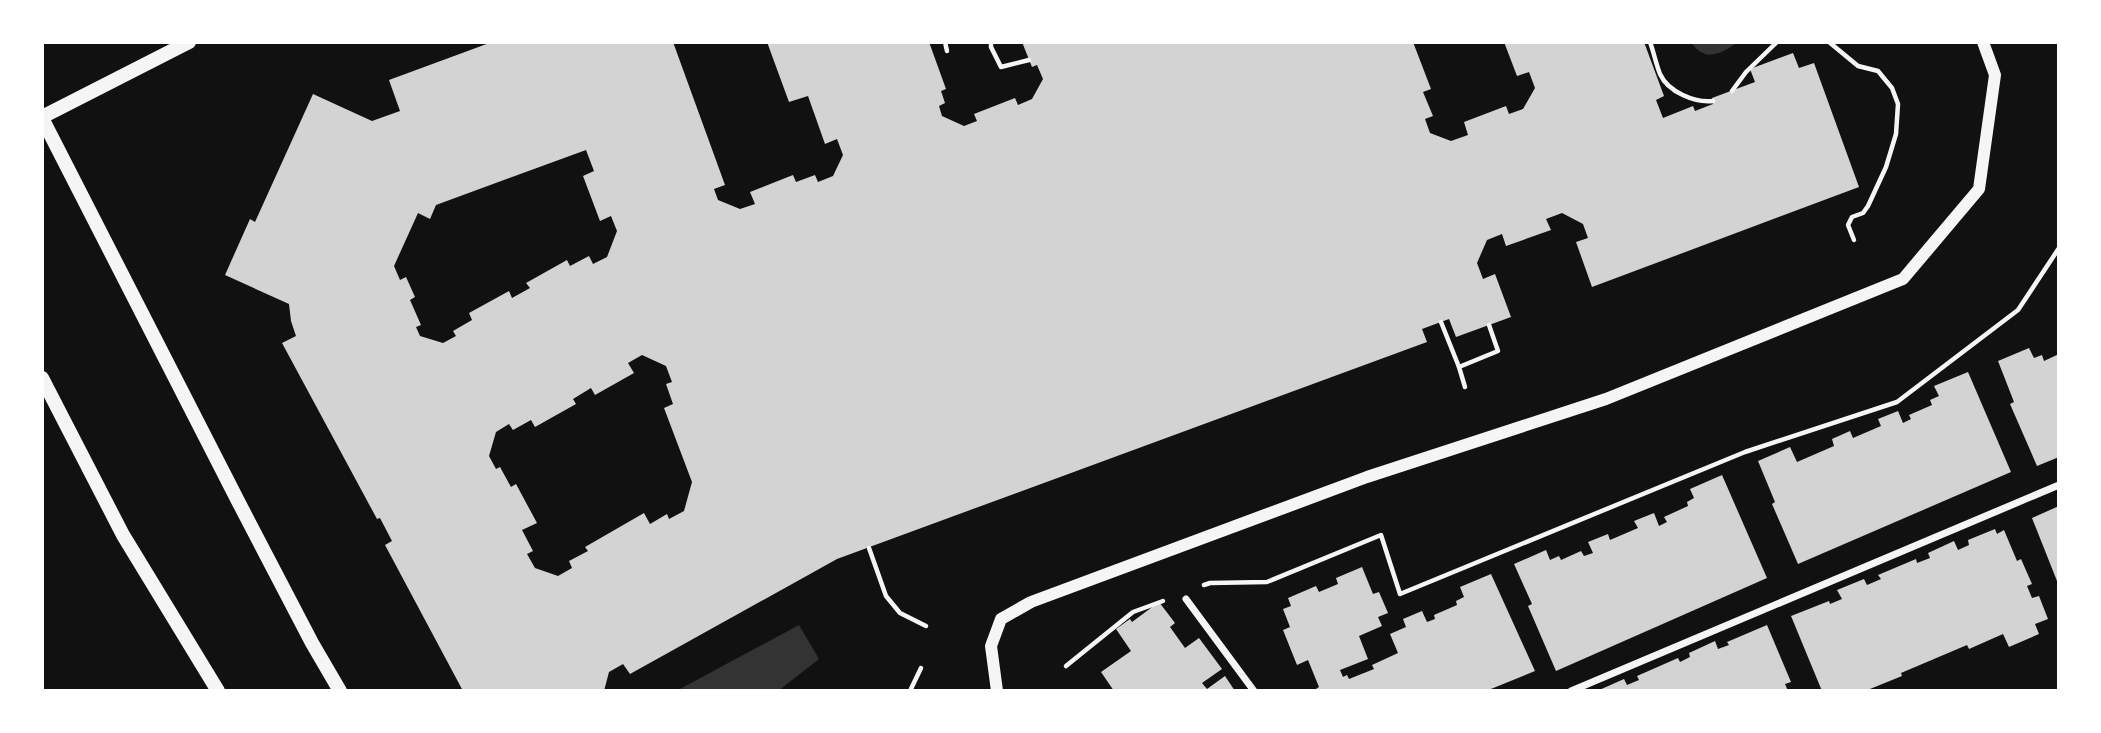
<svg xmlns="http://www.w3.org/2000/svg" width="2101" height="733" font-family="Figtree,sans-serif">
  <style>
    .water { fill: #333 }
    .building { fill: #d3d3d3; fill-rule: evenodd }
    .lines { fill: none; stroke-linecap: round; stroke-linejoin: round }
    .path { stroke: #f5f5f5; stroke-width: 4.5 }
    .minor { stroke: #f5f5f5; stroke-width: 7 }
    .tertiary { stroke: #f5f5f5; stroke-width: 12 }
    .secondary { stroke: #f5f5f5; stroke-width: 14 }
  </style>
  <rect width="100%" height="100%" fill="#111"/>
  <!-- water -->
  <g class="water">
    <path d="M1691,42H1738C1721,54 1705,63 1691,42Z"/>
    <path d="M799,625L819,659L778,691L678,690Z"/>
  </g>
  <!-- building -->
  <g class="building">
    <path d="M492,42H673L725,185L714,189L718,200L740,209L755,204L750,192L793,175L796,182L815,175L818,182L833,176L843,155L837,139L825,144L808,96L789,102L767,42H929L946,89L941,91L945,103L939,106L942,116L964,126L977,121L974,114L1015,98L1018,105L1032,99L1043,79L1037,65L1032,67L1022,42H1413L1431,89L1423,92L1433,116L1425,119L1430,133L1451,141L1468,135L1464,122L1506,106L1509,114L1523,109L1535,88L1529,72L1517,76L1504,42H1644L1664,96L1656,100L1663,118L1693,106L1695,111L1713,104L1712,98L1755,82L1750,69L1793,53L1799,68L1814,63L1859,187L1592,287L1576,242L1588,238L1583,224L1562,213L1546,219L1551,230L1506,246L1502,234L1487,240L1477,263L1483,279L1495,274L1511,317L1456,337L1449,319L1422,329L1427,342L837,559L630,674L623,664L609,672L604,691H463L385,545L392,541L380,518L377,519L282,343L296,336L291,321L289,304L225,275L250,219L255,222L313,94L372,121L400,111L389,80ZM586,150L594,171L583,176L600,221L611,216L617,231L607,257L593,264L589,256L570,266L567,260L526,283L530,288L512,298L509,291L469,313L472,320L453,331L456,336L443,343L420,336L416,327L421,325L410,300L415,297L406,277L400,280L394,266L418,213L430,219L436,205ZM642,355L666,366L672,382L666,384L673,404L664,408L692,482L684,511L669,519L667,514L650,524L644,513L585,547L588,551L569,561L572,568L558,576L535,568L527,554L533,551L522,530L537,523L516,484L511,487L500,467L496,469L489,456L496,432L509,424L513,430L531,420L535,427L576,404L573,399L591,388L595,395L634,373L628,363Z"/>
    <path d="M2029,348L2034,358L2042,355L2044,361L2059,354V457L2037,466L2010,404L2014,402L1998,361Z"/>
    <path d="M1968,372L2011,472L1798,564L1772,504L1775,502L1758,461L1790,447L1797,462L1834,446L1832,439L1850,431L1853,438L1881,426L1878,419L1898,411L1903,423L1911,419L1909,415L1932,405L1930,400L1939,396L1934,386Z"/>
    <path d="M1722,475L1767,578L1556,671L1528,606L1532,604L1514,564L1546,550L1550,560L1559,556L1561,560L1581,551L1584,556L1593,553L1588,542L1608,534L1610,540L1638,528L1634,521L1654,513L1659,526L1667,522L1664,517L1688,506L1687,502L1694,498L1690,489Z"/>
    <path d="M2059,506V586L2032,518Z"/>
    <path d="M1995,529L1997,534L2004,530L2017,561L2021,559L2032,584L2027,586L2032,598L2039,596L2048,619L2035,624L2039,634L2009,647L2003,634L1969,649L1967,645L1901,673L1902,676L1865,691H1822L1791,616L1829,601L1830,604L1842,599L1837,590L1864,579L1867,585L1881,579L1878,575L1916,559L1917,563L1930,558L1928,553L1954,541L1958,550L1969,545L1968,540Z"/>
    <path d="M1362,567L1373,594L1379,592L1388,613L1378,617L1382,626L1359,636L1368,659L1340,670L1343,677L1347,675L1349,679L1374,669L1372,665L1398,653L1390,634L1406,627L1403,619L1422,611L1427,622L1435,619L1434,615L1457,605L1456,601L1464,597L1460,587L1491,574L1535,671L1486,691H1317L1316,689L1319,687L1308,660L1297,665L1283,630L1290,627L1283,609L1291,606L1288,598L1316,586L1319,592L1338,584L1336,578Z"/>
    <path d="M1159,602L1175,623L1170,627L1185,648L1199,638L1222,669L1202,683L1207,689L1225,676L1235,691H1114L1101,672L1131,651L1116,629L1130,619L1132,622Z"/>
    <path d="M1767,625L1791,682L1785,684L1788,691H1597L1624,679L1627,685L1639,680L1637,676L1678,658L1680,662L1690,657L1689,653L1715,641L1718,649L1729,645L1727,642Z"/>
  </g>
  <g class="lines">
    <!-- path -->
    <g class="path">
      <path d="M945,42L947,51"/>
      <path d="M991,42V47L1001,67L1029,60"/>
      <path d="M1650,42C1654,53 1656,64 1660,74C1668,92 1695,103 1713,101"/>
      <path d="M1829,42L1858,66L1878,71L1892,88L1898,104L1896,134L1886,167L1868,206L1863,213L1852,217L1848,225L1854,240"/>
      <path d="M1732,91L1746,72L1777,42"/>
      <path d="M1441,322L1459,367"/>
      <path d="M1465,387L1459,367L1498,351L1489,325"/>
      <path d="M869,548L886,596L900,613L926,626"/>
      <path d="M1204,585L1210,583L1267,582L1381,535L1400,594L1745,452L1897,402L2018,310L2059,248"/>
      <path d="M1066,666L1133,612L1163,601"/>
      <path d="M910,691L921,668"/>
    </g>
    <!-- minor -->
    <g class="minor">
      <path d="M1186,599L1254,691"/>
      <path d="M1571,691L2059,485"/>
    </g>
    <!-- tertiary -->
    <path class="tertiary" d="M997,691L991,646L1001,619L1031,602L1367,477L1606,399L1903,279L1979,189L1995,75L1983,42"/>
    <!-- secondary -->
    <g class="secondary">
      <path d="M42,117L189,42"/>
      <path d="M42,118L239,503L312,643L340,691"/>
      <path d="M42,378L123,535L218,691"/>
    </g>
  </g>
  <!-- border -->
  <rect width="2101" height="733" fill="none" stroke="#ffffff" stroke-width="88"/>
</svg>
